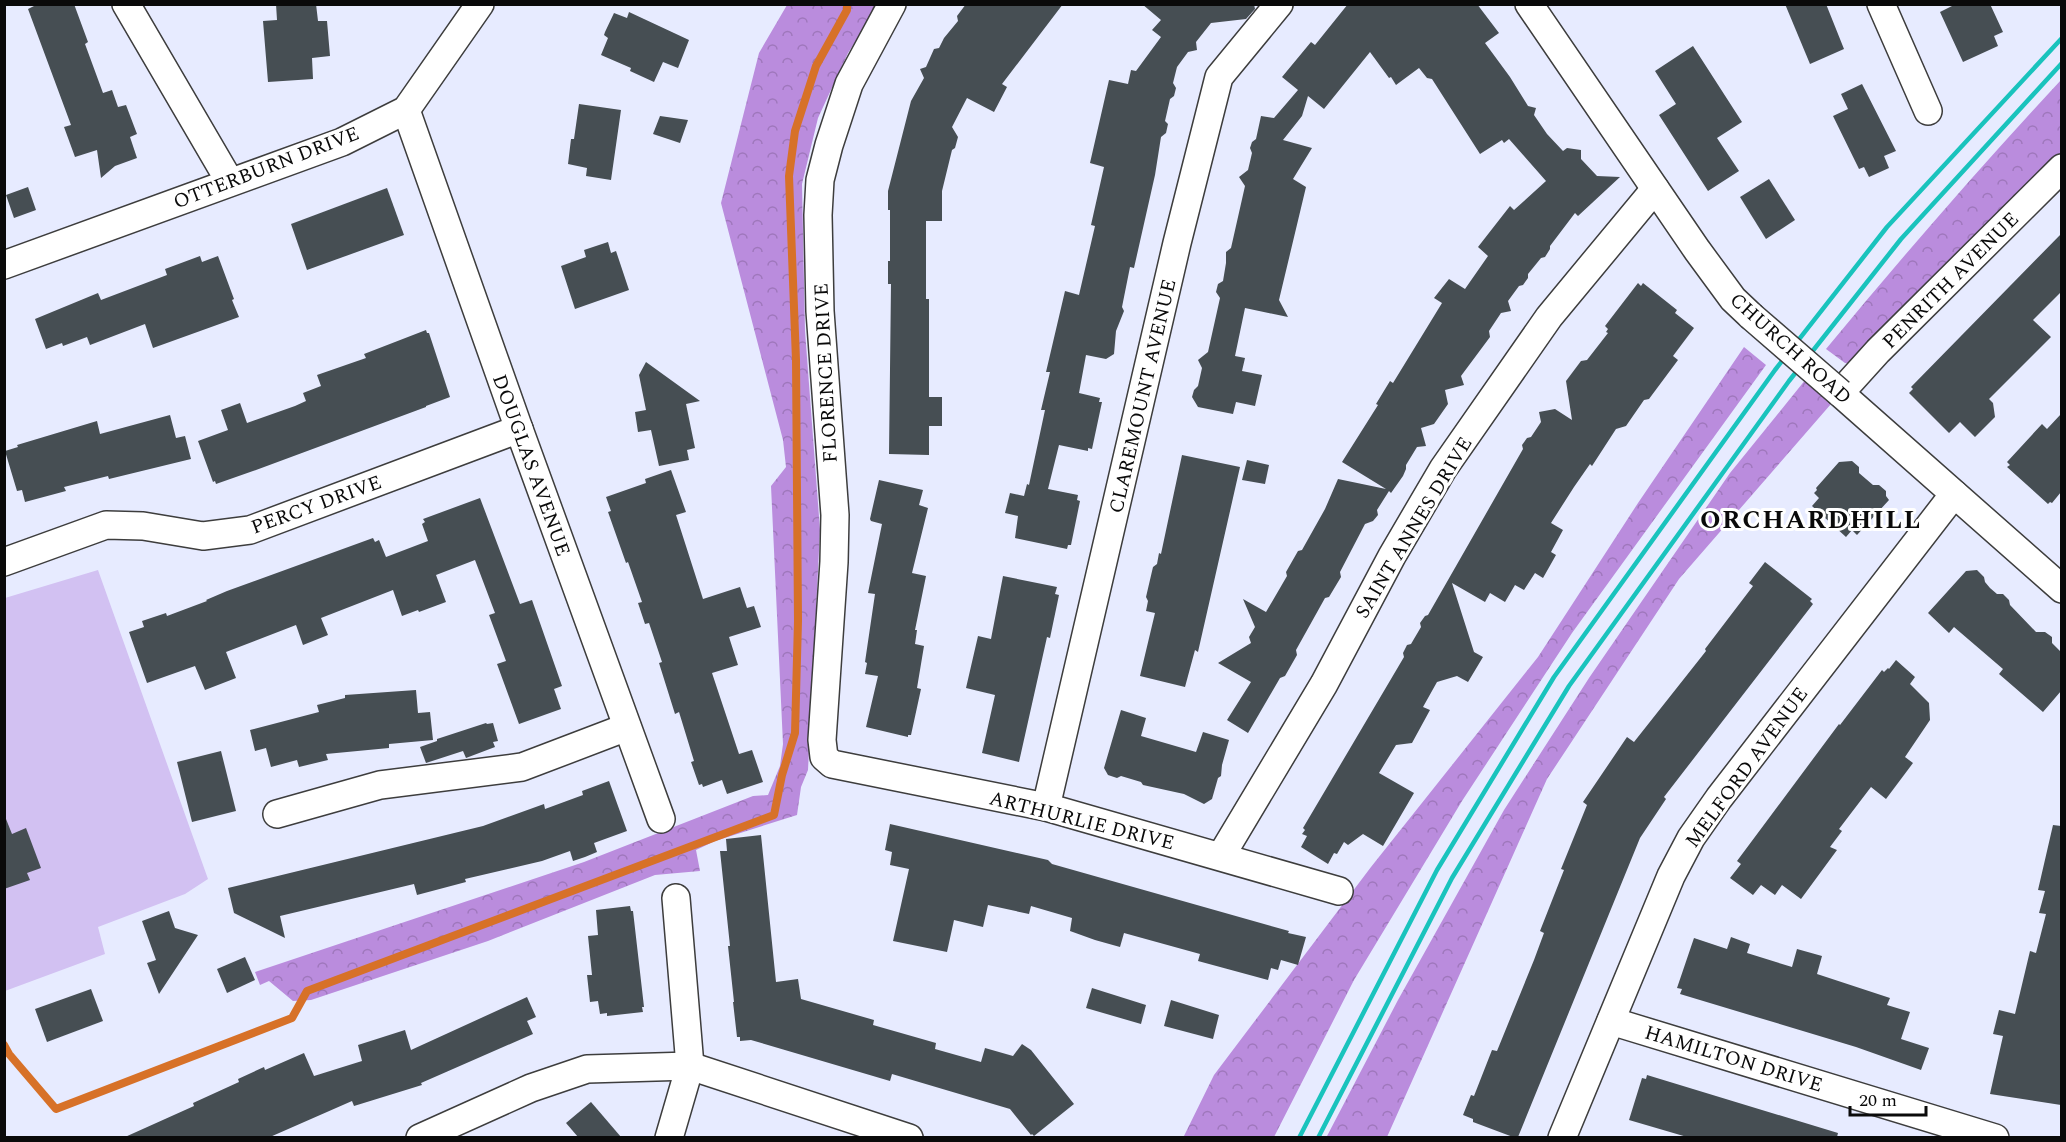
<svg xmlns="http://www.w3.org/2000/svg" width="2066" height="1142" font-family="Spectral,serif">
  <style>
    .forest { fill: url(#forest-crowns) }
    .pitch { fill: #d2c1f2 }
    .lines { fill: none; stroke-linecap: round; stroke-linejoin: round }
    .stream { stroke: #d77128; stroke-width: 8 }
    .building { fill: #464e53 }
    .minor-casing { stroke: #3d3d3d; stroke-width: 30 }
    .minor { stroke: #fff; stroke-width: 27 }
    .rail { stroke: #19c3bd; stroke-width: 4.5 }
    .minor-bridge-casing { stroke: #3d3d3d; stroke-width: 30; stroke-linecap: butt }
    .minor-bridge { stroke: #fff; stroke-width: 27 }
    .labels { text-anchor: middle; stroke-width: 6; stroke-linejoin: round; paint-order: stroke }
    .street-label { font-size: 20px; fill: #0a0a0a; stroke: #fff }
    .district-label { font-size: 26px; font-weight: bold; letter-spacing: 1.5px; fill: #0a0a0a; stroke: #fff }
  </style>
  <defs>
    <pattern id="forest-crowns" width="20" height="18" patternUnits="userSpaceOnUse" patternTransform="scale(1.5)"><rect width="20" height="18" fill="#ba8cdd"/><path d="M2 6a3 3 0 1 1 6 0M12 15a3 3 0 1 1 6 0" fill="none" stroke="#9f77bc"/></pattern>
  </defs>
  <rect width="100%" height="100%" fill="#e7ebff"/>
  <!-- forest -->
  <g class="forest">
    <path d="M787,5H879L848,53L818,118L802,184L805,331L820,530L808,770L801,787L797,815L715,841L696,850L700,871L655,875L488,941L311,1000L293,1001L269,981L260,985L255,972L584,862L753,796L768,795L780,766L783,744L771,486L786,467L783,440L721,203L759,53Z"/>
    <path d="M2061,80V155L1978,237L1856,364L1845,363L1826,349C1902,257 1980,167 2061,80Z"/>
    <path d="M1744,347L1766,365L1572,633L1462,801L1354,980L1274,1137L1183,1138L1214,1075L1371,867L1538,657L1638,503Z"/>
    <path d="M1806,379L1831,404L1679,579L1547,779L1387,1137L1326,1138L1398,1000L1504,810L1589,678L1730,473Z"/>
  </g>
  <!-- pitch -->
  <path class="pitch" d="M98,570L208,879L185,894L98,927L105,954L5,991V598Z"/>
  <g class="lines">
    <!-- stream -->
    <path class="stream" d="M4,1045L9,1054L56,1109L292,1018L307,991L774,815L782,775L795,733L798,621L796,360L789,176L795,131L816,66L847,10V4"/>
  </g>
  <!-- building -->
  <g class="building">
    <path d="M38,4H74L88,42L85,44L103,93L112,90L118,107L126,105L137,134L130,137L137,158L115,166L101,178L97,150L75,157L64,127L71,125L28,9Z"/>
    <path d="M276,4H316L318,21H327L330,56L312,58L313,79L268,82L263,21L277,20Z"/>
    <path d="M966,4H1063L1002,84L1007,87L994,112L967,98L952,127L958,137L955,148L952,150L942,191V221H926V299H929V397H942V426H929V455L889,454L891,284H888V261H890V210H888V191L911,101L924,78L920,69L926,67L934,49L939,48L944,38L958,21L957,16Z"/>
    <path d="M1142,4H1254L1255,9L1246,19L1211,23L1196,42L1197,50L1188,52L1177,67L1173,83L1176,88L1174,96L1170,99L1165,121L1168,124L1166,133L1161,137L1155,175L1134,268L1130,267L1122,307L1124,311L1116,331L1114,354L1106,359L1086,355L1079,393L1100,398L1099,402H1102L1092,449L1088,448V451L1059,445L1048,489L1078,495L1077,500L1080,501L1071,545H1068L1067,549L1015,538L1018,516L1005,513L1010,493L1024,496L1027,484L1029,485L1045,410H1041L1050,372H1046L1065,291L1079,295L1095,226L1091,225L1104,167L1090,163L1109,80L1128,84L1131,70L1136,71L1161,37L1152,30L1161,20Z"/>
    <path d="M1348,4H1477L1499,33L1485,43L1510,77L1528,106L1536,108L1534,115L1547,134L1563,151L1567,148L1581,150V159L1597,176L1620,177L1578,216L1575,213L1550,246V249L1545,257L1541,258L1528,274V278L1523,285L1519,286L1508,301L1511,311L1501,313L1489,331L1490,337L1461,376L1464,385L1445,390L1448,404L1434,424L1421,428L1426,446L1417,447L1406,465V469L1403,476L1391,493L1389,491L1377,510L1378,515L1373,521L1365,524L1340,572L1341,577L1329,597L1325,598L1296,650L1297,655L1285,676L1280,678L1248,733L1227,720L1251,682L1218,663L1251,643L1249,637L1255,627L1243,599L1266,612L1287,576L1286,572L1298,551L1302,550L1325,509L1338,479L1386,489L1342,462L1378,405L1376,404L1390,381L1393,383L1442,303L1434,298L1449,279L1465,289L1488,256L1478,247L1510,206L1514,210L1546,181L1509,139L1504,143L1502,140L1480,154L1432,79L1427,78L1419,68L1396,85L1391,77L1389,78L1370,52L1324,109L1308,96L1302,116L1283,140L1312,148L1293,179L1306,187L1279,300L1288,317L1245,308L1235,356L1245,358L1242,371L1262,375L1255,406L1236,402L1233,414L1198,407L1192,397L1194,390L1198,386L1202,368L1198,360L1208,352L1220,298L1216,292L1218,284L1223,281L1226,263V252L1231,248L1245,186L1239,177L1248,170L1252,153L1250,148L1252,142L1256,139L1261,116L1274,118L1298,90L1282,77L1311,42L1315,45Z"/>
    <path d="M1785,4H1826L1844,49L1810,64Z"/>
    <path d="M1956,4H1990L2003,32L1994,36L1998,46L1963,62L1940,12Z"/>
    <path d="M629,12L689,40L678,68L663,62L654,82L630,71L631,68L601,55L608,38L604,35L605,32L614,13L627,18Z"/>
    <path d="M1693,46L1742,122L1717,138L1739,171L1708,191L1659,115L1676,104L1655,71Z"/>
    <path d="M1862,84L1896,151L1884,156L1889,168L1869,177L1864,167L1859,169L1833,116L1848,109L1841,94Z"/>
    <path d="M579,104L621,110L611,180L586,176L587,168L568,164L571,139H574Z"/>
    <path d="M660,116L688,120L680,143L653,134Z"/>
    <path d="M1769,179L1795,220L1766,239L1740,197Z"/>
    <path d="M28,187L36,210L14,218L6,195Z"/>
    <path d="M387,188L404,235L307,270L291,224Z"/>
    <path d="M2061,234V292L2033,320L2051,337L1989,399L1993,403L1995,417L1975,437L1960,422L1949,433L1909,393L1913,389L1911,387Z"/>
    <path d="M608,242L611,253L616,251L629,290L575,309L561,266L586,257L584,250Z"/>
    <path d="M200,256L202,262L218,256L234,299L232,300L239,317L153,348L145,324L90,345L87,337L63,346L62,343L46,349L35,319L98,293L101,300L167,275L165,269Z"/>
    <path d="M1638,283L1641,286L1643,283L1677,310L1675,313L1694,328L1673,356L1678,360L1649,399L1644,400L1626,426L1616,429L1592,466L1590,464L1574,487L1551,523L1563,530L1551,552L1556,555L1543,578L1535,573L1524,590L1515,585L1505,602L1490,593L1485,602L1452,583L1474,652L1483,657L1468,682L1457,676L1437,682L1423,707L1430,710L1412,743L1396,745L1379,773L1414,793L1383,846L1363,834L1348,845L1344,842L1337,854L1334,853L1328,864L1301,847L1307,836L1302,834L1305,830L1303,828L1404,657L1403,653L1407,645L1411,644L1421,627L1420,623L1425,616L1428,615L1523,449L1522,445L1527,438L1531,437L1541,422L1539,412L1555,409L1572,420L1566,381L1581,361L1587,360L1608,333L1606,332L1608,329L1605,326Z"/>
    <path d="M426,330L427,333H429L450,397L426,406V407L253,471L216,484L215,481L213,482L198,441L228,430L221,410L240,403L247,423L295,406L306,401L303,393L321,386L317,375L366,358L364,354Z"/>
    <path d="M646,362L700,401L686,404L695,448L687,450L689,460L659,466L651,430L638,432L635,412L646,410L639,375Z"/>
    <path d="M2061,414V492L2052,503L2050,502L2048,504L2007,467L2010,465L2007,462L2042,424L2047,429Z"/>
    <path d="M170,415L176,438L185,436L191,459L109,479L108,476L64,487L66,491L25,502L22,490L17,491L5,451L18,447L17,445L97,421L100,434Z"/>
    <path d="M1182,455L1240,467L1198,652L1195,650L1185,687L1140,676L1155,613L1146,611L1148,601L1146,597L1153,567L1157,564L1159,553L1161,554Z"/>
    <path d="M1247,460L1269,465L1265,484L1242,480Z"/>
    <path d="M1852,461L1859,467V473L1873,485H1879L1886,491V496L1889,500L1857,535L1852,530L1846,537L1812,506L1819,498L1814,493L1817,490L1816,488L1839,462Z"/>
    <path d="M671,470L686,512L676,515L703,599L740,587L747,608L754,606L761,627L729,637L738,665L712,673L739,754L752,750L763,782L727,794L722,780L703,787L702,784L699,785L691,762L694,761L679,712L675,714L659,663L662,662L649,623L645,624L638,603L642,602L628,562L626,563L608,512L611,511L606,497L646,483L645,479Z"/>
    <path d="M879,480L923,490L919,505L928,508L912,573L926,576L915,630H917L915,644L924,646L917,688L921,689L911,735H908V737L866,727L878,676L865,674L867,663L865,662L875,594L868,593L882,524L871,521L870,519Z"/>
    <path d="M480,498L520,604L532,600L562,686L554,689L561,709L519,724L497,664L506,661L489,615L495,613L475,560L436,575L446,602L419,612L418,610L402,616L393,590L321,618L328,635L303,645L296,625L226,652L236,678L205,690L195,666L147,683L129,632L144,627L142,621L166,613L167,616L207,601L206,600L227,591L373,538L375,542L379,540L386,557L428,541L422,524L425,522L423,519Z"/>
    <path d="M1765,562L1812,599L1810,601L1813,604L1664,797L1666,799L1640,838L1518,1137H1513L1473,1122V1119L1463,1115L1471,1095L1474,1096L1492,1050L1497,1051L1534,960L1544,933L1540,931L1564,870L1561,869L1587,805L1583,802L1627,737L1634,742L1706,651L1705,649L1753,586L1749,583Z"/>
    <path d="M1977,570L1984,577L1985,582L1990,588L1997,594H2003L2009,600L2010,605L2036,632H2045L2052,637V643L2061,652V691L2043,712L1999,674L2003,669L1954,627L1949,633L1928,613L1966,571Z"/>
    <path d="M1003,576L1057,587L1055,594L1059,595L1050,638L1047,637L1019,762L982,753L995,695L966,688L978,636L991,639Z"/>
    <path d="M1896,660L1915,677L1910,684L1929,703L1930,720L1905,757L1913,763L1886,799L1871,787L1839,829L1842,831L1830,847L1837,850L1801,899L1782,885L1775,895L1761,885L1753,895L1730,878L1741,864L1737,861L1839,724L1840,725L1882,670L1884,672L1888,668L1889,669Z"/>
    <path d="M416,690L418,713L430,712L433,740L389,744V748L326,754L328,760L299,767L297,760L271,767L266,748L255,751L250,730L319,712L317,705L345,698V695Z"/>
    <path d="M1121,710L1146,718L1141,736L1196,752L1203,732L1229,740L1222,765L1221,776L1218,778L1212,799L1204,804L1184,794L1143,785L1141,782L1121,776L1117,778L1108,775L1104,768Z"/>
    <path d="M486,723L487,724L493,723L498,741L493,742L495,747L466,758L463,751L426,763L420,747L437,741V739Z"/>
    <path d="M221,751L236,811L192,822L177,762Z"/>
    <path d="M609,781L627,831L594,843L597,852L585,857L573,861L570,851L542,861L465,879L466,882L417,895L414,884L280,916L285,938L234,913L228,888L483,826L544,804L545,809L583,795L582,791Z"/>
    <path d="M6,819L12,834L26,828L41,868L27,873L30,880L4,889V820Z"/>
    <path d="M890,824L1048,860L1052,864L1289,931L1288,933L1306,937L1298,965L1281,960L1278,970L1271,968L1268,980L1198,961L1200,954L1124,933L1120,947L1095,940L1070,931L1072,918L1031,906L1029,914L988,905L983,927L954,920L947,952L893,941L909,869L890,865L892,852L885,850Z"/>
    <path d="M2053,825L2061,826V1105L1990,1094L2003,1036L1993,1034L1999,1010L2015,1014L2030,951L2036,953L2046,914L2039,913L2045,891L2038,890Z"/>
    <path d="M761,835L776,982L798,979L801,999L874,1020L873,1025L936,1043L935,1049L981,1062L985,1048L1013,1056L1022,1044L1031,1050L1074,1104L1034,1136L1032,1134L1031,1135L1010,1109L892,1074L890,1081L751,1040L740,1041V1037H737L733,1002H734L728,946H730L720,851H727L726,839Z"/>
    <path d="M630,906L631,911H633L644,1007H642L643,1012L607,1016V1013L600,1014L598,1001L590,1002L587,975H592L588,936L598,935L596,910Z"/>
    <path d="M169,911L175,928L198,935L159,994L147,963L156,960L142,921Z"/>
    <path d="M1731,937L1750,944L1747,953L1792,967L1797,949L1822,956L1817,974L1890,998L1887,1005L1910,1012L1901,1039L1929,1048L1921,1070L1856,1047L1680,994L1682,989L1677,988L1694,938L1727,949Z"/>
    <path d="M245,957L255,980L227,993L217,969Z"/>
    <path d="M1092,988L1146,1005L1141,1024L1086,1008Z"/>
    <path d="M91,989L103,1021L47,1042L35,1009Z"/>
    <path d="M527,997L536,1017L527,1021L533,1034L421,1083L422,1085L354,1106L352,1101L270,1137H125L194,1106L193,1103L239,1082L238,1079L264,1067L265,1070L304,1053L314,1076L362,1061L358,1045L405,1030L411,1050Z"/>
    <path d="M1171,1000L1219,1015L1213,1039L1164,1026Z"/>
    <path d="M1647,1075L1838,1133L1837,1137H1687L1629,1120L1642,1078L1646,1079Z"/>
    <path d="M591,1102L621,1137H578L566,1123Z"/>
  </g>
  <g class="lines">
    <defs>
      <g id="minor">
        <path d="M126,4L230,182"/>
        <path d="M892,4L849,84L829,145L820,180L818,215L820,311L835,515L834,562L822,740L824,757L832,764L1046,807L1339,891"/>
        <path d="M1529,4L1697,250L1733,299L1751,316"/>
        <path d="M1881,4L1928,111"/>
        <path d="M406,110L519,429L661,819"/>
        <path d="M2062,168L1878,351L1840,393L2062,589"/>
        <path d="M4,265L342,142L406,110L480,4"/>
        <path d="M4,562L106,525L143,526L203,536L250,530L519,429"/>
        <path d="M1046,807L1177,243L1219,77L1279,4"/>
        <path d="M277,814L380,785L522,767L627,727"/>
        <path d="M1221,856L1324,684L1392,556L1443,469L1549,317L1655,189"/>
        <path d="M1611,1021L1995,1138"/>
        <path d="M420,1138L531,1088L587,1069L690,1066L909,1138"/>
        <path d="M669,1138L690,1066L676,898"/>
        <path d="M1562,1138L1671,876L1691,838L1719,798L1954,494"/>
      </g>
    </defs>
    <!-- minor casing -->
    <use href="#minor" class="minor-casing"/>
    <!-- minor -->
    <use href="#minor" class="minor"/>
    <!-- rail -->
    <g class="rail">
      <path d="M1299,1138L1437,870L1554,677L1775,370L1887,227L2062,38"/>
      <path d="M1318,1138L1452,878L1569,686L1789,381L1901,239L2062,63"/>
    </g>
    <defs>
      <path id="minor-bridge" d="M1751,316L1840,393"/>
    </defs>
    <!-- minor-bridge casing -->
    <use href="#minor-bridge" class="minor-bridge-casing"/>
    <!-- minor-bridge -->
    <use href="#minor-bridge" class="minor-bridge"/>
  </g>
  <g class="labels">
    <!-- street labels -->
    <g class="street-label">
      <text transform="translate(266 167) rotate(-21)" y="7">OTTERBURN DRIVE</text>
      <text transform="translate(1950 280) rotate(-45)" y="7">PENRITH AVENUE</text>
      <text transform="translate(1791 348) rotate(42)" y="7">CHURCH ROAD</text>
      <text transform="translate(825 373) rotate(-93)" y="7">FLORENCE DRIVE</text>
      <text transform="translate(1142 396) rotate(-77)" y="7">CLAREMOUNT AVENUE</text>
      <text transform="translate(532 465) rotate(70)" y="7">DOUGLAS AVENUE</text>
      <text transform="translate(316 504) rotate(-20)" y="7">PERCY DRIVE</text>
      <text transform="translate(1413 527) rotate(-59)" y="7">SAINT ANNES DRIVE</text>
      <text transform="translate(1746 767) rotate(-54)" y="7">MELFORD AVENUE</text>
      <text transform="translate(1082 820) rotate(14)" y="7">ARTHURLIE DRIVE</text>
      <text transform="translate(1734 1058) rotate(17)" y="7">HAMILTON DRIVE</text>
    </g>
    <!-- district labels -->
    <g class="district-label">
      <text x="1811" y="528">ORCHARDHILL</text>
    </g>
  </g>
  <!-- border -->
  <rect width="2066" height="1142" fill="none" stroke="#0a0a0a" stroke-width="12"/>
  <!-- scale -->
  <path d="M1850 1106v9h76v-9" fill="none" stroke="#0a0a0a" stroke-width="3"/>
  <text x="1859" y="1106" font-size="18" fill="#0a0a0a" stroke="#ffffff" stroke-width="4.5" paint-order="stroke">20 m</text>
</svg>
